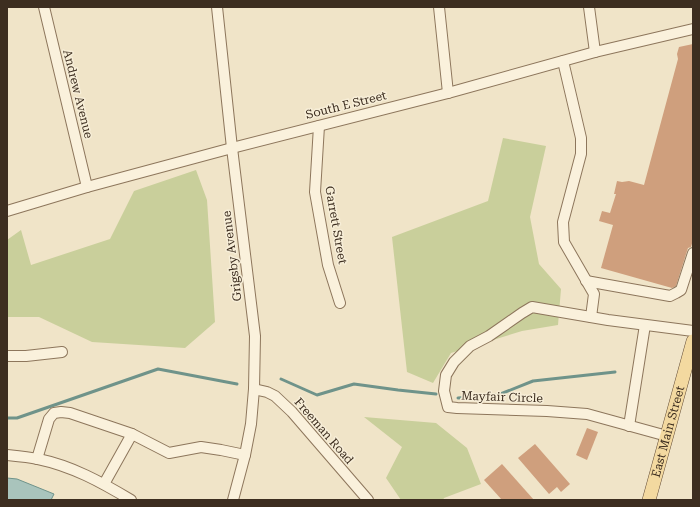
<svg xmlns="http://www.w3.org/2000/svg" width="700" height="507" font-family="'Roboto Serif',serif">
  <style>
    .green { fill: #c9cf9b }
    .water { fill: #a9c4bc; stroke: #6f938a }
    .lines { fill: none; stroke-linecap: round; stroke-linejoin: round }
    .stream { stroke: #6f938a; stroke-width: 3 }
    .building { fill: #cf9f7d }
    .minor-casing { stroke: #8d765c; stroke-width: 12 }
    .major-casing { stroke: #5b4430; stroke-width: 14 }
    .minor { stroke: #faf1dc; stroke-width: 10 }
    .major { stroke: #f3d9a0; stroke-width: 13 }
    .labels { text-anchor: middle; stroke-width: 3; stroke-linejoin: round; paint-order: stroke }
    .street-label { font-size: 12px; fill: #3d2e20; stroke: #f7eed8 }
  </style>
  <rect width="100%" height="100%" fill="#f0e4c8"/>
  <!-- green -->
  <g class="green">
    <path d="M503,138L546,146L530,217L539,264L561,289L558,325L522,331L451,353L433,383L407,372L392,237L488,201Z"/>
    <path d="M196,170L207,200L215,322L185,348L92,342L39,317H7V240L21,230L31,265L110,239L134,191Z"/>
    <path d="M364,417L436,423L467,448L481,484L444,498L443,500H401L386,478L402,447Z"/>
  </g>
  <!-- water -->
  <path class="water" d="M7,478L17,479L54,494L51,500H7Z"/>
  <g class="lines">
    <!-- stream -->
    <g class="stream">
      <path d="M281,379L317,395L354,384L398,390L436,394"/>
      <path d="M458,398L498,395L533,381L615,372"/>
      <path d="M7,418H17L158,369L237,384"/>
    </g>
  </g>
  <!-- building -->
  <g class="building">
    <path d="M693,44V240L691,247L688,248L687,251L676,286L672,288L601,268L613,225L599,221L602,211L610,213L616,194H614L617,181L622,182L629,181L644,185L678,59L677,54L679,47Z"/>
    <path d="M587,428L598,432L587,460L576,455Z"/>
    <path d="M535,444L570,484L561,492L557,487L549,494L518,458Z"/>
    <path d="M502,464L534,500H502L484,480Z"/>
  </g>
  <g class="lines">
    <defs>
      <g id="minor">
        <path d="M44,7L87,187"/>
        <path d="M217,7L232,148L255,336L254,389L251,424L245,455L233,500"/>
        <path d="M439,7L448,93"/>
        <path d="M589,7L595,52"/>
        <path d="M563,61L581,138V154L563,222L564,242L594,294L591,317"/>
        <path d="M319,126L315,192L328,265L340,303"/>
        <path d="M7,211L87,187L232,148L448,93L595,52L693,29"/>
        <path d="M586,281L670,296L676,293L681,290L693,253"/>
        <path d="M7,356H26L62,352"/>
        <path d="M254,389L267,392L275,396L292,412L368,500"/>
        <path d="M629,426L645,325"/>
        <path d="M667,436L587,414L547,411L457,408L448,407L444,391L446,375L454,362L470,346L489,336L522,313L532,307L608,320L693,331"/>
        <path d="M7,455C17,456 28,457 38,459C72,466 101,482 131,500"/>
        <path d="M37,459L49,419L54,413L61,412L70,413L132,434L169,453L201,447L221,450L245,455"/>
        <path d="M104,484L132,434"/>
      </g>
      <g id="major">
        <path id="s1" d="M649,500L693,341"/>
      </g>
    </defs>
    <!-- minor casing -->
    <use href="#minor" class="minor-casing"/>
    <!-- major casing -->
    <use href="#major" class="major-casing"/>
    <!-- minor -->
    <use href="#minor" class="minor"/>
    <!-- major -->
    <use href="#major" class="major"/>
  </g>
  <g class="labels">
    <!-- street labels -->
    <g class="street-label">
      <text transform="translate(78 94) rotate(76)" y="4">Andrew Avenue</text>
      <text transform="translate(346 105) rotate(-14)" y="4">South E Street</text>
      <text transform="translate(336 225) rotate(80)" y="4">Garrett Street</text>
      <text transform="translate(232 256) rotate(-97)" y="4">Grigsby Avenue</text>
      <text transform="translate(502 397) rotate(2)" y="4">Mayfair Circle</text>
      <text transform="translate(324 431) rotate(49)" y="4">Freeman Road</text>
      <text dy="4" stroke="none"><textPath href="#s1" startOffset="71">East Main Street</textPath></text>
    </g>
  </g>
  <!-- border -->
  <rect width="700" height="507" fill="none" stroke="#3d2e20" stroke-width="16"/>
</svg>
